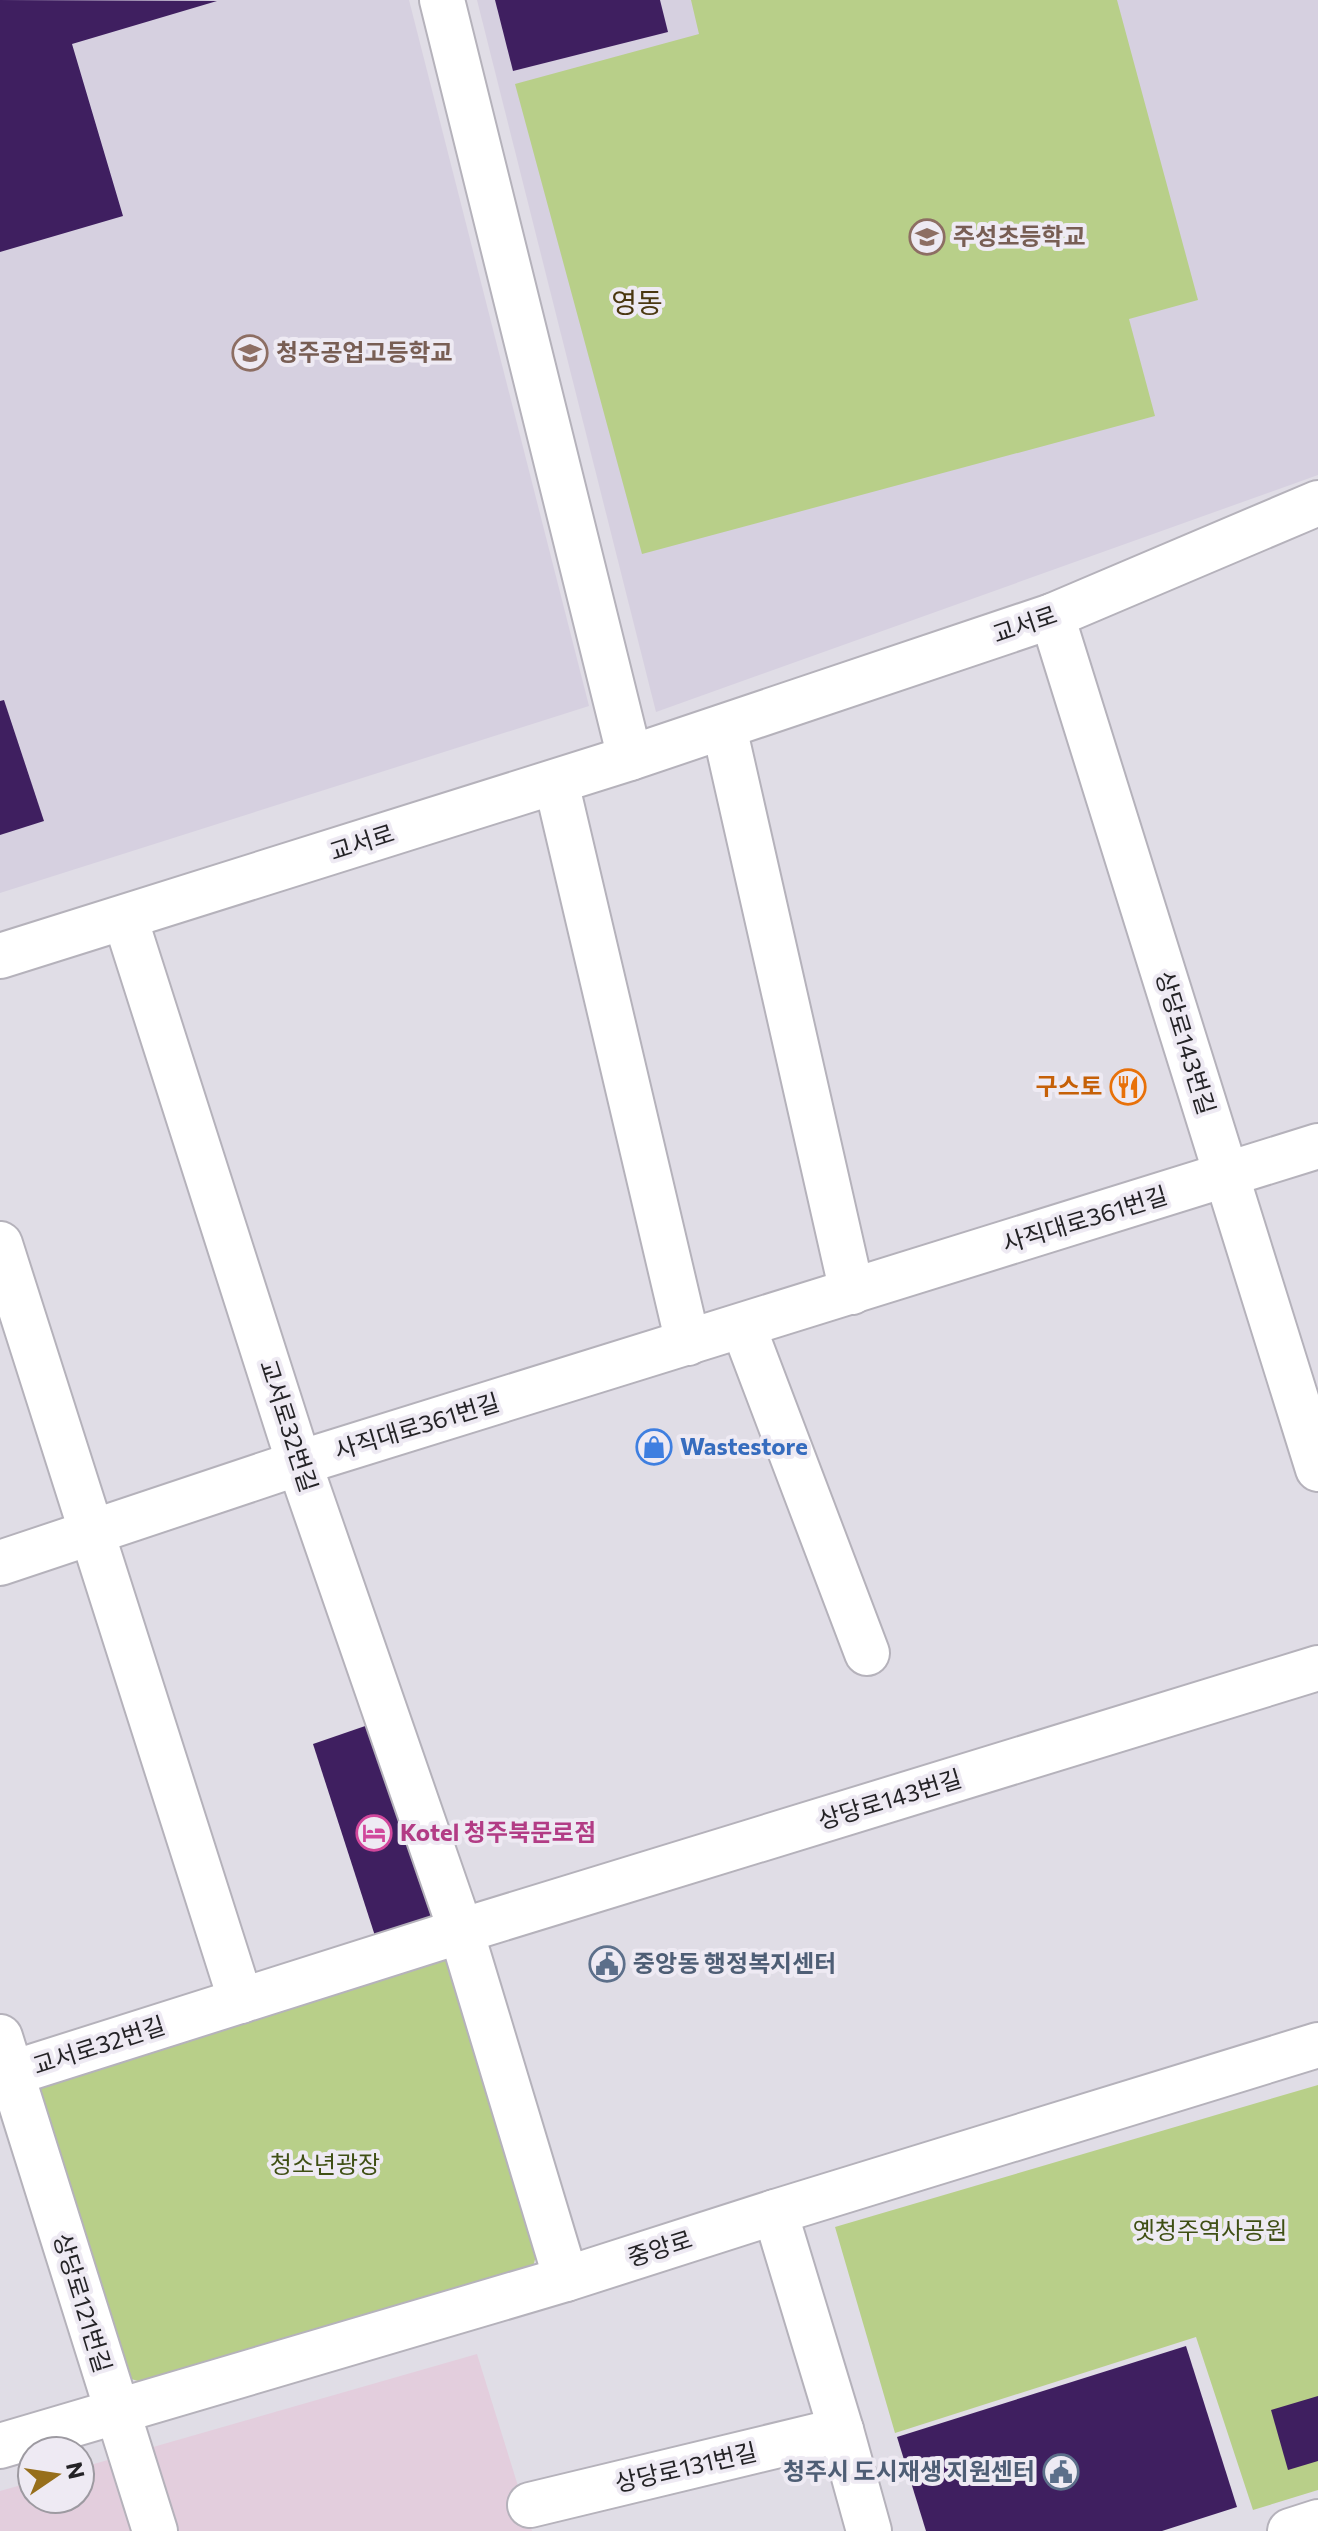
<svg xmlns="http://www.w3.org/2000/svg" width="1318" height="2531" font-family="Commissioner,'Noto Sans KR',sans-serif">
  <style>
    .commercial { fill: #e3cedd }
    .built { fill: #d6d0e0 }
    .green { fill: #b8cf89 }
    .building { fill: #3f1f60 }
    .lines { fill: none; stroke-linecap: round; stroke-linejoin: round }
    .minor-casing { stroke: #b5b2bb; stroke-width: 48 }
    .minor { stroke: #fff; stroke-width: 44 }
    .labels { text-anchor: middle; stroke-width: 8; stroke-linejoin: round; paint-order: stroke }
    .education-label { font-size: 24px; font-weight: bold; fill: #785e54; stroke: #eeeaf3; text-anchor: start }
    .street-label { font-size: 24px; fill: #242326; stroke: #eeeaf3 }
    .food-label { font-size: 24px; font-weight: bold; fill: #c56008; stroke: #eeeaf3; text-anchor: end }
    .shop-label { font-size: 24px; font-weight: bold; fill: #366cbe; stroke: #eeeaf3; text-anchor: start }
    .hotel-label { font-size: 24px; font-weight: bold; fill: #b23c85; stroke: #eeeaf3; text-anchor: start }
    .service-label { font-size: 24px; font-weight: bold; fill: #4e5e75; stroke: #eeeaf3; text-anchor: start }
    .park-label { font-size: 24px; fill: #3f4f14; stroke: #eeeaf3 }
    .quarter-label { font-size: 28px; fill: #4a3710; stroke: #eeeaf3 }
  </style>
  <rect width="100%" height="100%" fill="#e0dde6"/>
  <!-- commercial -->
  <path class="commercial" d="M477,2354L532,2531H0V2491L32,2482V2499H80V2468Z"/>
  <!-- built -->
  <g class="built">
    <path d="M0,0H409L589,706L0,893Z"/>
    <path d="M477,0H1318V475L656,712Z"/>
  </g>
  <!-- green -->
  <g class="green">
    <path d="M691,0H1117L1198,300L1129,319L1155,416L642,554L515,84L699,34Z"/>
    <path d="M454,1945L541,2238L529,2281L177,2392L124,2377L22,2082Z"/>
    <path d="M1318,2085V2490L1253,2510L1196,2337L895,2433L835,2227Z"/>
  </g>
  <!-- building -->
  <g class="building">
    <path d="M0,0L217,1L72,44L123,216L0,252Z"/>
    <path d="M495,0H660L668,32L513,71Z"/>
    <path d="M4,700L44,821L0,835V701Z"/>
    <path d="M371,1724L435,1923L376,1939L313,1744Z"/>
    <path d="M1186,2346L1237,2507L1162,2531H926L897,2437Z"/>
    <path d="M1318,2396V2461L1288,2470L1271,2410Z"/>
  </g>
  <g class="lines">
    <defs>
      <g id="minor">
        <path d="M442,0L630,758"/>
        <path d="M1052,616L1318,1469"/>
        <path d="M724,727L852,1292"/>
        <path d="M556,782L688,1343"/>
        <path d="M125,918L299,1463L461,1931L566,2279"/>
        <path d="M0,956L630,758L1052,616L1318,503"/>
        <path d="M0,1244L241,2001"/>
        <path d="M743,1326L867,1653"/>
        <path d="M0,1563L299,1463L1318,1146"/>
        <path d="M0,2037L155,2531"/>
        <path d="M0,2077L461,1931L1318,1668"/>
        <path d="M775,2212L841,2430L869,2531"/>
        <path d="M0,2446L566,2279L775,2212L1318,2045"/>
        <path d="M530,2505L841,2430"/>
        <path d="M1290,2531L1318,2522"/>
      </g>
    </defs>
    <!-- minor casing -->
    <use href="#minor" class="minor-casing"/>
    <!-- minor -->
    <use href="#minor" class="minor"/>
  </g>
  <!-- icons -->
  <defs>
    <symbol id="school-ring" viewBox="-11 -11 22 22"><circle r="9.5" fill="#eeeaf3" stroke="#8d6e63" stroke-width="1.5"/><path d="M0-5L7-2L0 1L-7-2ZM-4 1L0 2.5L4 1V4Q0 6-4 4Z" fill="#8d6e63"/></symbol>
    <symbol id="restaurant-ring" viewBox="-11 -11 22 22"><circle r="9.5" fill="#eeeaf3" stroke="#e8710a" stroke-width="1.5"/><path d="M-5-6h1v4h1v-4h1v4h1v-4h1v5L-1.5 .5V6h-2V.5L-5-1ZM5-6V6H3V1.5H1.5Q1.5-4 5-6Z" fill="#e8710a"/></symbol>
    <symbol id="shop-ring" viewBox="-11 -11 22 22"><circle r="9.5" fill="#eeeaf3" stroke="#3f7fe0" stroke-width="1.5"/><path d="M-5-2.5h2.3a2.7 3.5 0 0 1 5.4 0H5L5.5 6h-11ZM-1.5-2.5h3a1.5 2.3 0 0 0-3 0Z" fill="#3f7fe0"/></symbol>
    <symbol id="hotel-ring" viewBox="-11 -11 22 22"><circle r="9.5" fill="#eeeaf3" stroke="#d1479c" stroke-width="1.5"/><path d="M-6-4.5h1.5V1H6V5H4.5V3h-9V5H-6ZM-4 0a1.8 1.8 0 1 1 3.6 0ZM.5 0V-2.5h3Q6-2.5 6 0Z" fill="#d1479c"/></symbol>
    <symbol id="civic-ring" viewBox="-11 -11 22 22"><circle r="9.5" fill="#eeeaf3" stroke="#5c6f8a" stroke-width="1.5"/><path d="M-.6-6.5H3V-4.5H.6V-3L4-1V1h2V6H-6V1h2V-1L-.6-3ZM-1.2 2.5V6h2.4V2.5Z" fill="#5c6f8a"/></symbol>
  </defs>
  <g fill-rule="evenodd">
    <use href="#school-ring" x="907" y="217" width="40" height="40"/>
    <use href="#school-ring" x="230" y="333" width="40" height="40"/>
    <use href="#restaurant-ring" x="1108" y="1067" width="40" height="40"/>
    <use href="#shop-ring" x="634" y="1427" width="40" height="40"/>
    <use href="#hotel-ring" x="354" y="1813" width="40" height="40"/>
    <use href="#civic-ring" x="587" y="1944" width="40" height="40"/>
    <use href="#civic-ring" x="1041" y="2452" width="40" height="40"/>
  </g>
  <g class="labels">
    <!-- education labels -->
    <g class="education-label">
      <text x="953" y="245">주성초등학교</text>
      <text x="276" y="361">청주공업고등학교</text>
    </g>
    <!-- street labels -->
    <g class="street-label">
      <text transform="translate(1025 625) rotate(-19)" y="8">교서로</text>
      <text transform="translate(362 843) rotate(-18)" y="8">교서로</text>
      <text transform="translate(1185 1043) rotate(73)" y="8">상당로143번길</text>
      <text transform="translate(1085 1220) rotate(-17)" y="8">사직대로361번길</text>
      <text transform="translate(288 1426) rotate(72)" y="8">교서로32번길</text>
      <text transform="translate(417 1427) rotate(-17)" y="8">사직대로361번길</text>
      <text transform="translate(890 1800) rotate(-17)" y="8">상당로143번길</text>
      <text transform="translate(99 2046) rotate(-18)" y="8">교서로32번길</text>
      <text transform="translate(660 2249) rotate(-18)" y="8">중앙로</text>
      <text transform="translate(82 2303) rotate(73)" y="8">상당로121번길</text>
      <text transform="translate(686 2468) rotate(-13)" y="8">상당로131번길</text>
    </g>
    <!-- food labels -->
    <g class="food-label">
      <text x="1102" y="1095">구스토</text>
    </g>
    <!-- shop labels -->
    <g class="shop-label">
      <text x="680" y="1455">Wastestore</text>
    </g>
    <!-- hotel labels -->
    <g class="hotel-label">
      <text x="400" y="1841">Kotel 청주북문로점</text>
    </g>
    <!-- service labels -->
    <g class="service-label">
      <text x="633" y="1972">중앙동 행정복지센터</text>
      <text x="1035" y="2480" text-anchor="end">청주시 도시재생 지원센터</text>
    </g>
    <!-- park labels -->
    <g class="park-label">
      <text x="325" y="2173">청소년광장</text>
      <text x="1210" y="2239">옛청주역사공원</text>
    </g>
    <!-- quarter labels -->
    <g class="quarter-label">
      <text x="637" y="313">영동</text>
    </g>
  </g>
  <!-- north arrow -->
  <g transform="translate(56 2475) rotate(77)"><circle r="38" fill="#eeeaf3" stroke="#9d9aa1" stroke-width="2"/>
  <path d="M0-6L14 30L0 20L-14 30Z" fill="#976f1b"/>
  <text y="-12" font-size="22" font-weight="bold" text-anchor="middle" fill="#242326">N</text>
  </g>
</svg>
